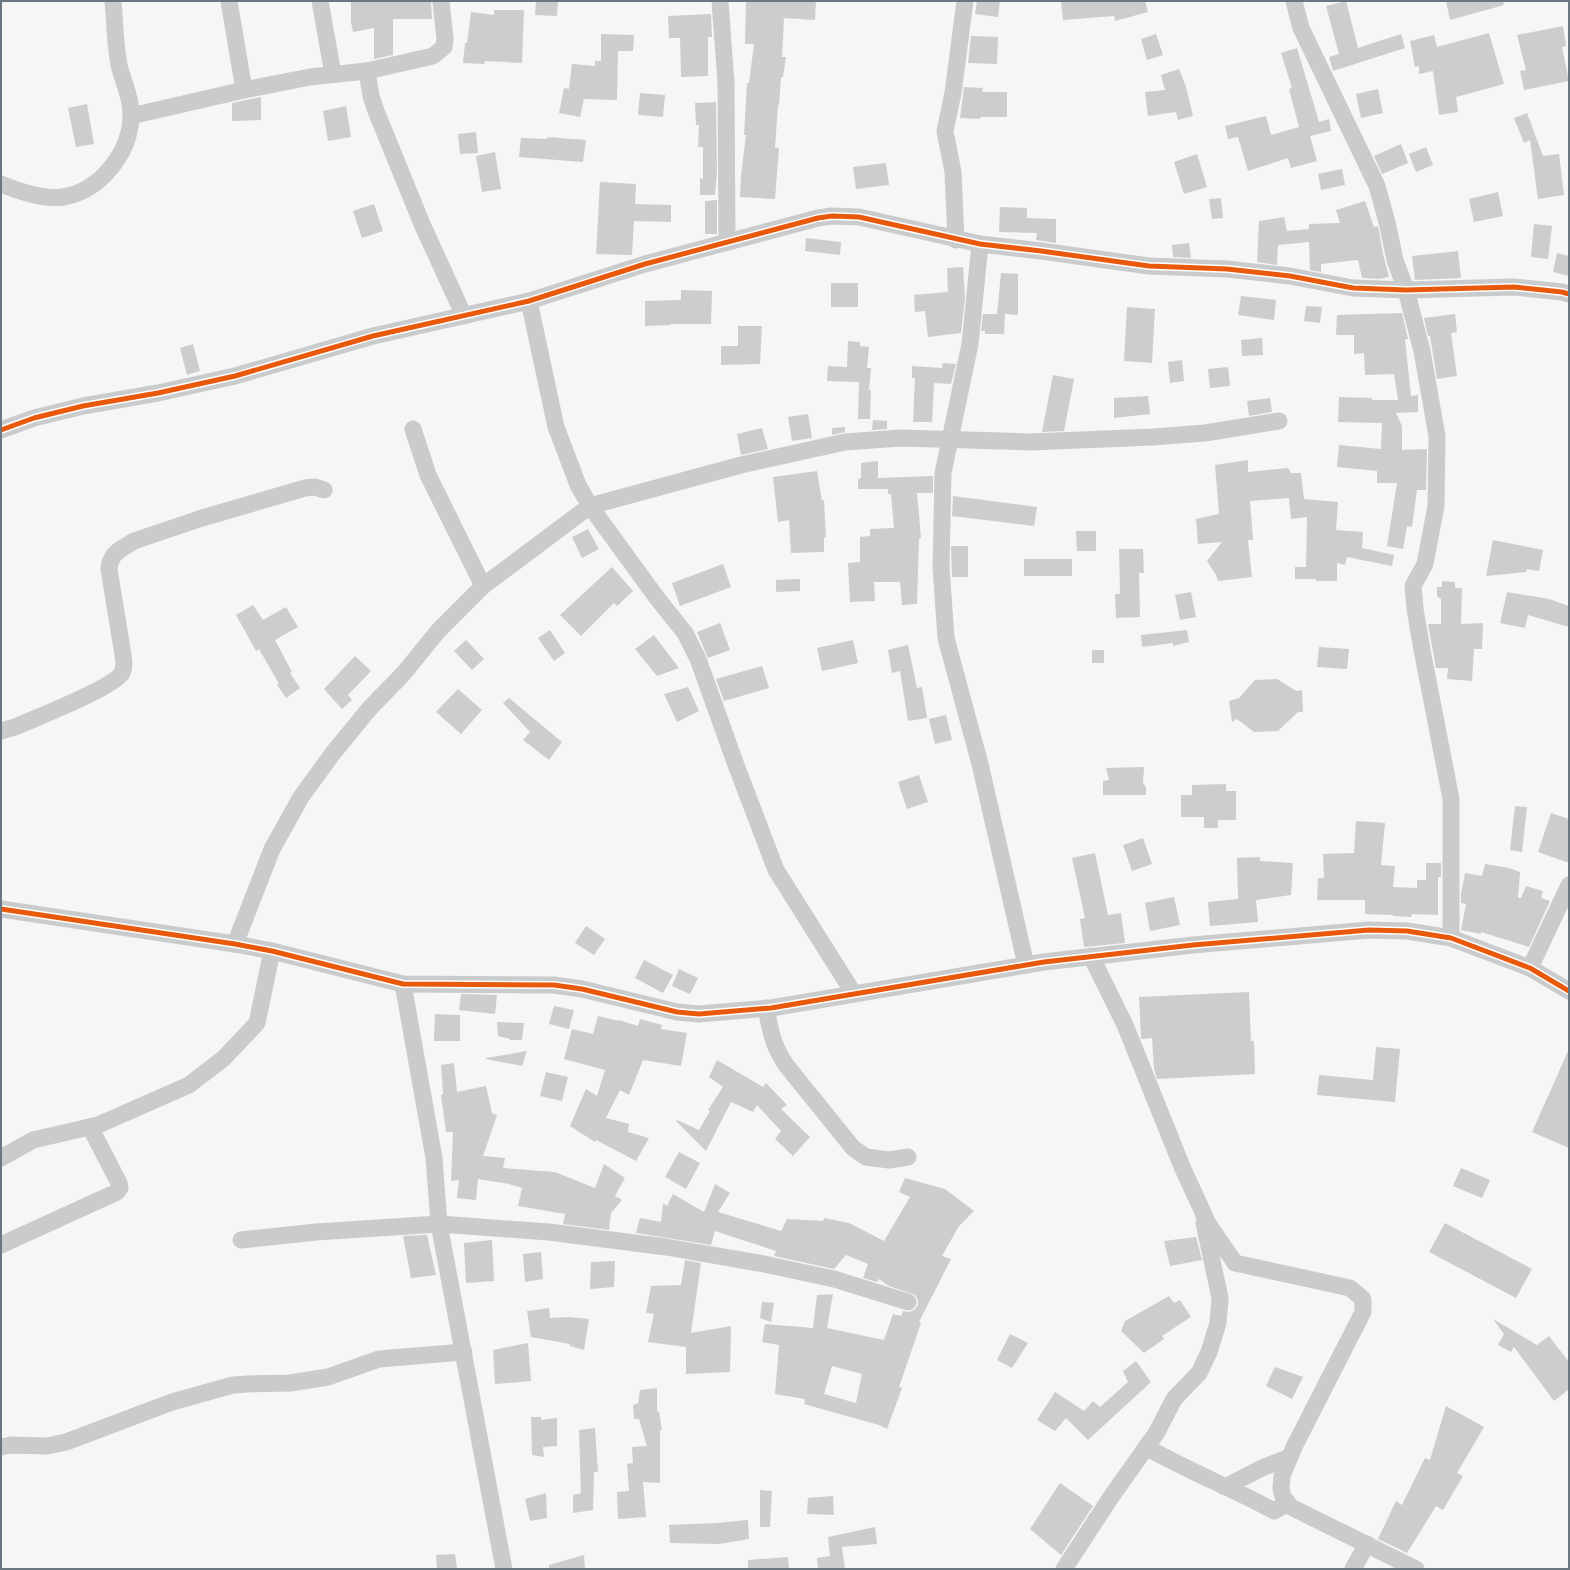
<svg xmlns="http://www.w3.org/2000/svg" width="1570" height="1570" font-family="Roboto,sans-serif">
  <style>
    .building { fill: #cccdce; fill-rule: evenodd }
    .lines { fill: none; stroke-linecap: round; stroke-linejoin: round }
    .minor { stroke: #c9cbcc; stroke-width: 17 }
    .cycleway-casing { stroke: #fff; stroke-width: 8 }
    .cycleway { stroke: #e8590c; stroke-width: 5 }
  </style>
  <rect width="100%" height="100%" fill="#f6f6f6"/>
  <!-- building -->
  <g class="building">
    <path d="M351,1H431L432,19H393V55L374,59V28L353,32L351,22Z"/>
    <path d="M536,1H558L557,16L535,15Z"/>
    <path d="M746,1H816L815,20L784,18L782,57H786L783,77H781L779,105H778L775,148H779L775,199L740,197L741,176L746,135H744L747,83H749L754,44H745Z"/>
    <path d="M977,1H1000L998,17L975,14Z"/>
    <path d="M1061,1H1145L1148,12L1115,21L1114,16L1063,20Z"/>
    <path d="M1346,1L1358,48L1401,34L1405,48L1333,71L1329,57L1339,54L1326,6Z"/>
    <path d="M1446,1H1503L1504,5L1450,20Z"/>
    <path d="M494,10H524L522,63L485,61L484,64L463,63L465,43H467L471,12L494,15Z"/>
    <path d="M711,14L712,37H708V76L681,77L680,38H669L668,16Z"/>
    <path d="M1563,26L1566,46L1562,47L1569,81L1524,90L1520,71L1526,70L1517,35Z"/>
    <path d="M1489,33L1504,84L1456,97L1458,112L1439,115L1433,71L1419,74V66L1415,67L1410,41L1434,35L1437,47Z"/>
    <path d="M601,34L634,35L633,51H618L617,100L584,99L580,117L559,113L564,88L569,89L572,64L595,66V61H601Z"/>
    <path d="M1156,34L1163,55L1147,60L1141,39Z"/>
    <path d="M971,36L998,37L997,64L968,63Z"/>
    <path d="M1297,48L1319,122L1329,119L1331,131L1310,136L1317,161L1291,168L1288,158L1248,171L1238,137L1228,139L1225,126L1266,116L1271,135L1299,127L1289,89L1292,88L1281,53Z"/>
    <path d="M1179,69L1186,87L1193,116L1178,120L1176,112L1148,116L1145,92L1165,90L1161,75Z"/>
    <path d="M964,87L983,88L982,92H1007V117H981L980,119L960,118Z"/>
    <path d="M1378,89L1383,113L1361,118L1356,94Z"/>
    <path d="M640,93L665,95L663,117L638,115Z"/>
    <path d="M261,97V120L232,121V103Z"/>
    <path d="M716,102L717,171L715,195H700V178L703,179V147H698L699,125H696L695,103Z"/>
    <path d="M87,104L94,144L76,147L68,108Z"/>
    <path d="M346,106L351,137L328,141L323,111Z"/>
    <path d="M1527,113L1543,156L1559,154L1564,195L1538,199L1530,140L1524,143L1514,118Z"/>
    <path d="M476,132L478,153L460,154L458,134Z"/>
    <path d="M547,137L586,140L583,162L519,157L521,138L547,139Z"/>
    <path d="M1401,144L1408,163L1382,174L1374,156Z"/>
    <path d="M1426,147L1433,165L1416,172L1409,154Z"/>
    <path d="M495,152L501,189L482,192L476,156Z"/>
    <path d="M1197,154L1207,187L1184,194L1174,162Z"/>
    <path d="M886,163L889,185L856,189L853,167Z"/>
    <path d="M1342,169L1345,185L1321,190L1318,174Z"/>
    <path d="M600,182L636,184L635,204L671,205V222L634,221L632,255L596,254Z"/>
    <path d="M1498,192L1503,216L1474,222L1469,199Z"/>
    <path d="M1221,198L1223,218L1212,219L1209,199Z"/>
    <path d="M717,200V234H705V201Z"/>
    <path d="M1365,201L1374,227L1378,226L1383,254L1389,277L1379,279L1362,278L1358,260L1321,264V272L1310,270L1309,242L1278,245L1277,265L1257,262L1259,221L1284,217L1287,231L1309,229V224L1340,223L1336,210Z"/>
    <path d="M374,204L383,231L362,238L353,211Z"/>
    <path d="M1000,207L1027,208V218L1056,219V243L1036,240L1037,233L999,232Z"/>
    <path d="M1534,224L1552,226L1548,259L1531,257Z"/>
    <path d="M806,238L841,242L840,255L805,251Z"/>
    <path d="M1189,243L1191,258L1173,257L1172,245Z"/>
    <path d="M1458,251L1461,278L1415,280L1412,256Z"/>
    <path d="M1557,253L1569,256V276L1553,272Z"/>
    <path d="M963,267L965,298L961,333L928,337L925,311L915,312L914,295L948,292L947,268Z"/>
    <path d="M1001,273L1018,274V315L1005,314L1004,334H985V331H981L983,314H997Z"/>
    <rect x="831" y="283" width="27" height="24"/>
    <path d="M681,290L712,291L711,324H670L671,325L645,326V301L681,300Z"/>
    <path d="M1241,296L1276,300L1274,320L1238,315Z"/>
    <path d="M1306,306L1322,307L1320,323L1304,321Z"/>
    <path d="M1127,307L1155,309L1152,363L1124,361Z"/>
    <path d="M1402,313L1408,339H1405L1411,396L1418,395V412L1396,413L1402,426V450L1427,449L1426,490H1417L1412,527L1407,526L1403,549L1387,546L1397,483H1377V471L1337,467L1339,445L1381,449L1382,423L1338,422L1339,397L1372,398V400H1398L1394,374L1365,375L1364,353L1354,354V335H1336L1337,315Z"/>
    <path d="M1455,314L1457,332L1451,333L1457,376L1437,379L1430,336H1428L1424,318Z"/>
    <path d="M738,326H762L760,364L721,365V346H738Z"/>
    <path d="M1262,338L1263,355L1242,356L1241,340Z"/>
    <path d="M848,341L860,342V346L869,347L867,368H871L869,390H871L870,419H858L859,382L827,381L828,366L847,367Z"/>
    <path d="M193,344L200,371L187,375L180,348Z"/>
    <path d="M1182,360L1184,381L1170,383L1168,362Z"/>
    <path d="M943,363L956,364L951,384L934,383L932,422H913L915,378H912V366L942,368Z"/>
    <path d="M1228,367L1230,386L1210,388L1208,369Z"/>
    <path d="M1053,375L1074,379L1064,431L1042,432Z"/>
    <path d="M1148,396L1150,414L1114,418V398Z"/>
    <path d="M1270,398L1272,412L1249,416L1247,401Z"/>
    <path d="M808,414L812,438L792,441L788,417Z"/>
    <path d="M873,420L887,421V429L872,430Z"/>
    <path d="M845,427V432L832,435V428Z"/>
    <path d="M762,428L768,449L741,455L737,434Z"/>
    <path d="M1248,460V472L1288,468L1291,473H1301L1304,499L1338,502L1336,530L1363,532L1362,548L1394,555L1392,566L1347,557L1345,565L1337,563V581H1316V579H1295V567H1306L1307,517L1291,519L1289,498L1250,501L1253,540H1248L1252,577L1218,581L1216,575L1207,561L1222,542L1198,544L1196,519L1219,514L1215,465Z"/>
    <path d="M878,461V478L933,476V493H917L921,538L919,539L917,604L902,605L900,582H874L875,601L850,602L848,563L860,562V537L870,536V529L894,528L891,494H888V489H858V479L861,478V463Z"/>
    <path d="M817,471L822,501L824,500L826,537L824,538V552L791,553L789,520L778,522L773,477Z"/>
    <path d="M953,496L1037,507L1034,526L952,516Z"/>
    <path d="M588,529L599,549L582,558L572,537Z"/>
    <path d="M1076,531H1096V551H1077Z"/>
    <path d="M1493,540L1543,550L1539,571L1527,569L1526,572L1486,576Z"/>
    <path d="M951,546H968V577H952Z"/>
    <path d="M1119,549H1143L1144,573H1139L1140,617L1116,618L1115,594H1120Z"/>
    <rect x="1024" y="559" width="48" height="17"/>
    <path d="M723,564L731,587L680,606L672,583Z"/>
    <path d="M612,567L633,591L617,606L614,603L581,636L560,615Z"/>
    <path d="M800,579V591L776,592V580Z"/>
    <path d="M1442,581L1455,582V588H1462L1461,624L1483,623L1482,649H1474L1472,681L1447,679L1448,668H1436L1428,624H1441V599L1437,596V587H1442Z"/>
    <path d="M1191,592L1196,617L1180,620L1175,595Z"/>
    <path d="M1507,592L1549,599L1569,606V627L1528,615L1525,628L1500,623Z"/>
    <path d="M253,605L263,620L286,607L298,627L275,640L292,672L290,673L300,688L286,698L277,685L279,684L259,649L256,651L236,615Z"/>
    <path d="M720,623L730,650L708,658L697,632Z"/>
    <path d="M550,630L565,653L554,661L538,638Z"/>
    <path d="M1187,630L1189,642L1173,646V643L1142,647L1141,635Z"/>
    <path d="M654,635L679,668L657,676L635,649Z"/>
    <path d="M466,640L484,659L472,670L454,651Z"/>
    <path d="M853,640L858,663L822,671L817,648Z"/>
    <path d="M908,645L917,688L922,687L927,718L908,721L900,671L892,673L888,650Z"/>
    <path d="M1319,647L1349,649L1347,669L1317,667Z"/>
    <rect x="1092" y="650" width="12" height="13"/>
    <path d="M355,656L371,671L348,695L352,700L342,709L324,689Z"/>
    <path d="M762,666L769,688L724,701L716,679Z"/>
    <path d="M1277,679L1296,691L1302,690L1303,712H1298L1278,731L1254,732L1237,719L1232,722L1229,701L1239,698L1255,680Z"/>
    <path d="M688,687L699,711L677,722L664,694Z"/>
    <path d="M458,689L482,710L461,734L436,712Z"/>
    <path d="M509,698L562,742L549,760L523,740L530,732L503,703Z"/>
    <path d="M946,715L952,740L935,744L929,719Z"/>
    <path d="M1144,767L1143,783L1146,787V795H1103V781L1109,780L1106,768Z"/>
    <path d="M919,775L928,802L907,809L898,782Z"/>
    <path d="M1226,784V791H1236V820H1218V828H1204V817H1181V795H1192V785Z"/>
    <path d="M1515,806L1527,807L1522,852L1510,850Z"/>
    <path d="M1551,813L1569,819V863L1538,852Z"/>
    <path d="M1356,821L1385,823L1381,865L1395,866L1393,887L1417,888V880H1426V863H1441V877H1438V915L1412,914L1411,917L1393,916V915L1365,914V900H1317L1318,878H1324L1323,854L1354,853Z"/>
    <path d="M1143,838L1152,864L1132,871L1123,845Z"/>
    <path d="M1095,853L1108,915L1121,913L1125,943L1084,947L1080,919L1085,918L1072,858Z"/>
    <path d="M1260,857V861L1293,863L1291,895L1256,900L1258,922L1210,926L1208,902L1238,899L1237,858Z"/>
    <path d="M1485,864L1509,868L1520,872L1518,898H1521L1526,886L1543,891L1541,898L1550,901L1529,947L1481,932V934L1461,930L1466,904L1461,903V894L1465,873L1482,876Z"/>
    <path d="M1174,897L1180,925L1150,931L1145,903Z"/>
    <path d="M586,926L605,939L594,955L575,943Z"/>
    <path d="M644,960L673,975L663,993L635,978Z"/>
    <path d="M679,969L698,978L690,994L672,986Z"/>
    <path d="M1249,992L1251,1041H1254L1255,1074L1157,1079L1154,1069L1152,1038L1141,1039V1037L1139,997Z"/>
    <path d="M461,994L497,995L495,1014L459,1010Z"/>
    <path d="M554,1006L574,1010L569,1029L549,1024Z"/>
    <path d="M435,1014L460,1015V1041H434Z"/>
    <path d="M598,1016L619,1021V1020L638,1026L640,1019L662,1025L661,1029L687,1033L681,1066L643,1060L629,1095L620,1090L606,1118L629,1124L628,1132L649,1138L636,1161L596,1140L595,1142L570,1126L586,1089L597,1096L605,1070L564,1059L572,1029L593,1034Z"/>
    <path d="M497,1022L524,1023L522,1040H510V1039L498,1036Z"/>
    <path d="M1376,1047L1400,1049L1395,1102L1317,1095L1319,1075L1373,1080Z"/>
    <path d="M1569,1049V1148L1532,1132Z"/>
    <path d="M527,1051L522,1066L486,1059V1058Z"/>
    <path d="M717,1060L763,1087L766,1083L787,1105L781,1109L810,1137L793,1156L775,1139L781,1131L757,1105L753,1112L731,1102L706,1151L676,1121L677,1120L699,1130L710,1111L708,1110L723,1087L709,1077Z"/>
    <path d="M454,1063L457,1092L486,1086L492,1113L497,1115L483,1156L505,1158L503,1168L555,1172L595,1188L604,1164L625,1178L615,1196L622,1200L611,1213L609,1230L563,1224L565,1214L518,1206L522,1188L509,1184L478,1179L476,1200L457,1198L459,1180L451,1181L453,1132H446L441,1095L443,1094L441,1065Z"/>
    <path d="M546,1072L568,1077L562,1101L540,1096Z"/>
    <path d="M679,1152L700,1163L686,1189L665,1177Z"/>
    <path d="M1461,1168L1490,1180L1482,1198L1453,1186Z"/>
    <path d="M905,1178L945,1189L974,1211L959,1226L942,1256L951,1259L919,1322L921,1323L899,1387L902,1388L887,1429L879,1425L804,1404L805,1399L775,1394L779,1345L762,1342L765,1324L813,1328L817,1295L833,1294L827,1328L884,1340L893,1314L901,1316L903,1311L910,1312L915,1309L918,1305V1300L915,1295L889,1286L879,1279L877,1282L863,1278L868,1264L846,1255L834,1269L774,1256L776,1251L715,1231L711,1245L636,1233L640,1218L661,1222L663,1203L667,1206L673,1194L704,1212L715,1184L730,1193L718,1212L781,1231L787,1219L823,1221L824,1218L849,1223L884,1241L910,1197L899,1192ZM832,1366L862,1374L856,1403L824,1394Z"/>
    <path d="M1445,1223L1532,1269L1516,1298L1429,1252Z"/>
    <path d="M427,1235L436,1275L411,1278L403,1236Z"/>
    <path d="M1196,1237L1202,1260L1170,1266L1164,1241Z"/>
    <path d="M492,1240L494,1281L466,1283L464,1243Z"/>
    <path d="M541,1252L543,1279L525,1282L523,1254Z"/>
    <path d="M685,1260L701,1263L691,1333L731,1326L730,1372L686,1374V1347L648,1342L654,1314L646,1313L651,1286L681,1285Z"/>
    <path d="M615,1261L614,1287L590,1289L591,1262Z"/>
    <path d="M1169,1296L1174,1303L1180,1300L1191,1317L1162,1336L1164,1339L1144,1353L1121,1331L1125,1321Z"/>
    <path d="M762,1302L774,1303L771,1322L760,1318Z"/>
    <path d="M549,1308L550,1318L569,1317L589,1319L584,1350L570,1346V1344L531,1337L527,1311Z"/>
    <path d="M1493,1319L1537,1345L1549,1336L1569,1362V1389L1554,1401L1514,1347L1511,1352L1498,1345L1504,1334Z"/>
    <path d="M1010,1334L1028,1343L1012,1368L997,1360Z"/>
    <path d="M528,1343L531,1381L495,1384L493,1350Z"/>
    <path d="M1136,1361L1151,1382L1088,1440L1066,1418L1055,1431L1037,1420L1055,1392L1084,1411L1093,1401L1100,1407L1128,1382L1123,1371Z"/>
    <path d="M1275,1367L1303,1377L1292,1399L1266,1386Z"/>
    <path d="M657,1388V1411L659,1412L662,1430H660V1483L643,1482L646,1517L618,1519L617,1492L629,1491L627,1464L633,1463L632,1447L647,1446L639,1419H634L633,1405L638,1403L640,1390Z"/>
    <path d="M1446,1406L1484,1427L1457,1473L1463,1476L1443,1510L1436,1506L1407,1553L1378,1539L1396,1501L1402,1505L1425,1458L1430,1460Z"/>
    <path d="M531,1417H541V1420L557,1418V1446L543,1447L544,1457L532,1455Z"/>
    <path d="M595,1428L598,1472H594L593,1510L573,1513V1495L581,1493L579,1430Z"/>
    <path d="M1060,1483L1093,1506L1061,1555L1030,1529Z"/>
    <path d="M760,1490L772,1491L770,1527H760Z"/>
    <path d="M546,1493L547,1518L530,1521L525,1499Z"/>
    <path d="M833,1496L834,1515L807,1514L808,1498Z"/>
    <path d="M748,1520L749,1539L719,1544L670,1543L669,1525L716,1523Z"/>
    <path d="M875,1527L877,1544L842,1547L845,1569H818L817,1558L830,1556L828,1537Z"/>
    <path d="M455,1554L457,1569H437L436,1555Z"/>
    <path d="M584,1555L585,1569H549V1565Z"/>
    <path d="M788,1557L789,1569H748V1560Z"/>
  </g>
  <g class="lines">
    <!-- minor -->
    <g class="minor">
      <path d="M229,1L244,90"/>
      <path d="M320,1L333,74"/>
      <path d="M720,1L726,83L727,242"/>
      <path d="M1294,1L1301,28L1377,186L1387,222L1395,260L1406,290L1422,351L1437,436L1436,506L1425,564L1413,586L1415,609L1422,650L1451,799V938"/>
      <path d="M367,71L371,96L376,111L422,224L464,316"/>
      <path d="M131,116L244,90L310,77L367,71L433,56L444,47L445,39L441,1"/>
      <path d="M1,184C17,191 45,200 63,197C100,191 129,154 131,118C132,99 123,82 119,65C115,44 115,22 113,1"/>
      <path d="M956,240L953,172L945,131L953,93L965,1"/>
      <path d="M980,244L970,344L943,473L941,567L946,638L980,764L1026,965"/>
      <path d="M529,301L556,427L578,485L590,506L657,598L685,633L698,659L736,765L776,870L854,994"/>
      <path d="M413,429L428,475L483,586"/>
      <path d="M1,430L34,418L83,406L158,393L235,376L373,336L529,301L645,264L818,218L832,216L859,217L980,244L1041,251L1149,266L1227,269L1290,276L1353,288L1406,290L1514,287L1562,292L1569,294"/>
      <path d="M1,731L15,727C35,718 113,688 122,673C125,667 124,661 123,655L109,569L110,562L114,555L118,551L134,541L202,518L305,488L315,487L324,490"/>
      <path d="M1,909L235,944L272,951L403,984L554,985L582,989L677,1012L699,1014L771,1008L1044,962L1193,945L1369,930L1407,931L1451,938L1530,968L1569,991"/>
      <path d="M235,944L272,849L301,797L333,753L370,708L404,673L438,631L483,586L590,506L741,465L845,442L901,438L1031,442L1153,437L1205,433L1279,421"/>
      <path d="M1091,956L1125,1025L1183,1169L1201,1208L1207,1222L1235,1263L1350,1288L1363,1299V1312L1294,1447L1282,1476L1281,1489L1283,1497L1291,1507L1416,1569"/>
      <path d="M1530,968L1569,885"/>
      <path d="M403,984L434,1158L439,1224L504,1569"/>
      <path d="M766,1008C771,1032 772,1044 786,1065L853,1148L866,1157L889,1160L908,1157"/>
      <path d="M1,1158L33,1140L98,1125L189,1085L224,1058L257,1023L272,951"/>
      <path d="M241,1240L316,1232L439,1224L549,1232L666,1247L764,1264L834,1279L908,1302"/>
      <path d="M1,1245L117,1192L120,1188L119,1183L90,1127"/>
      <path d="M1,1447L11,1445L47,1446L66,1442L172,1402L233,1385L248,1384L290,1383L328,1377L379,1359L464,1352"/>
      <path d="M1146,1447C1188,1471 1232,1488 1274,1511L1288,1503"/>
      <path d="M1225,1487L1262,1468L1290,1457"/>
      <path d="M1064,1569L1111,1497L1157,1432L1174,1399L1199,1373L1209,1352L1218,1323L1220,1298L1204,1223"/>
      <path d="M1353,1569L1367,1544"/>
    </g>
    <defs>
      <g id="cycleway">
        <path d="M1,430L34,418L83,406L158,393L235,376L373,336L529,301L645,264L818,218L832,216L859,217L980,244L1041,251L1149,266L1227,269L1290,276L1353,288L1406,290L1514,287L1562,292L1569,294"/>
        <path d="M1,909L235,944L272,951L403,984L554,985L582,989L677,1012L699,1014L771,1008L1044,962L1193,945L1369,930L1407,931L1451,938L1530,968L1569,991"/>
      </g>
    </defs>
    <!-- cycleway casing -->
    <use href="#cycleway" class="cycleway-casing"/>
    <!-- cycleway -->
    <use href="#cycleway" class="cycleway"/>
  </g>
  <!-- border -->
  <rect width="1570" height="1570" fill="none" stroke="#6a7782" stroke-width="4"/>
</svg>
